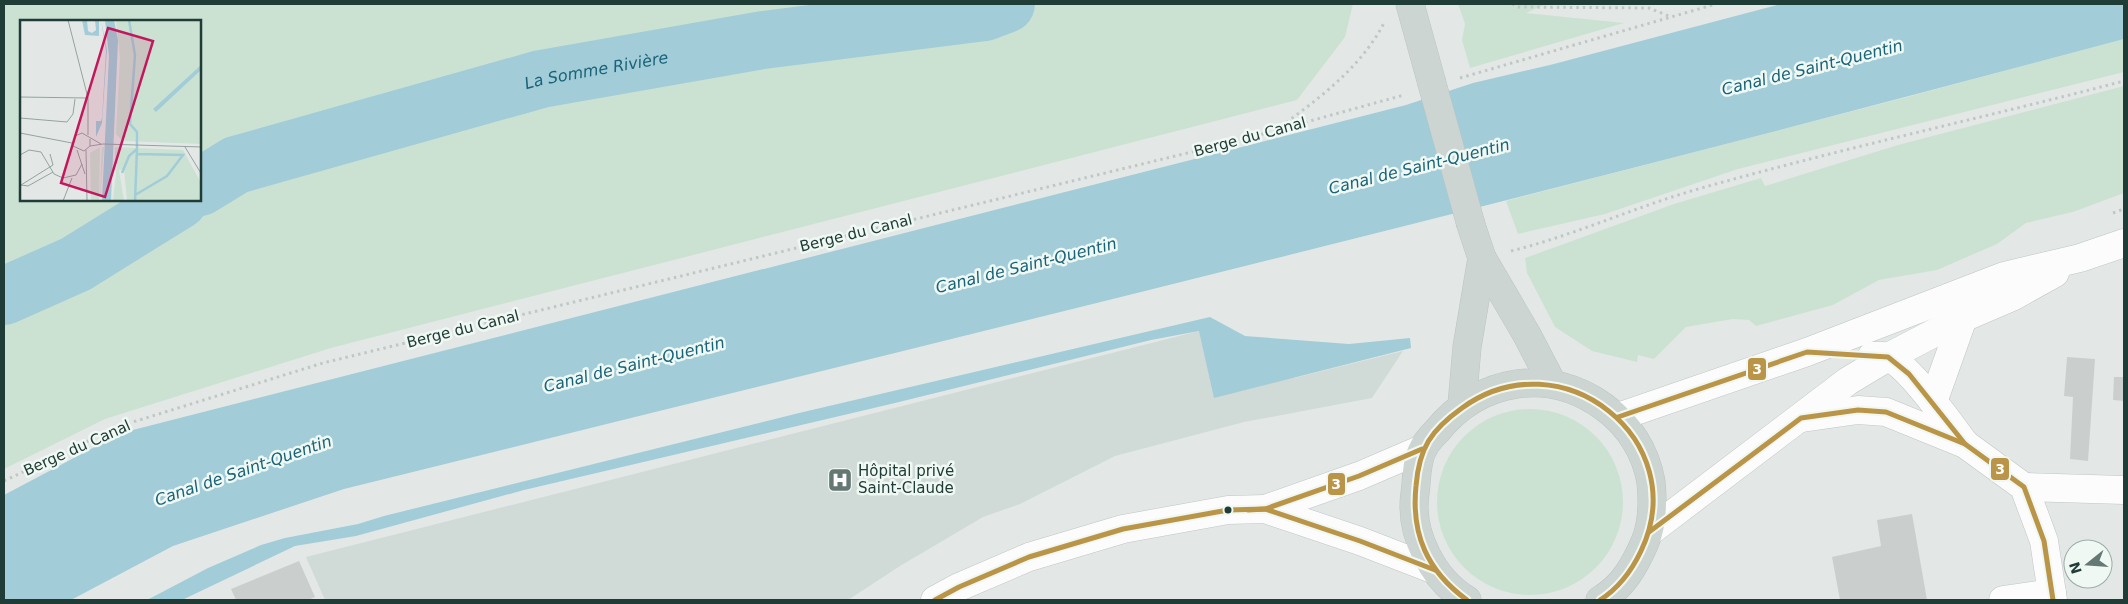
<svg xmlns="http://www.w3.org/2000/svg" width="2128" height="604" font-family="'DejaVu Sans',sans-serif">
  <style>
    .built { fill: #d0dad6 }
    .green { fill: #cbe2d3; fill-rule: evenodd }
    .water { fill: #a2cdd8 }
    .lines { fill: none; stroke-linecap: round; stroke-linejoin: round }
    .river { stroke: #a2cdd8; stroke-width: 58 }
    .building { fill: #cacfcd }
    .minor-casing { stroke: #c0c5c3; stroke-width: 29 }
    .major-casing { stroke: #bbc5c3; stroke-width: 29 }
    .path { stroke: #c0c8c6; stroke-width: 3; stroke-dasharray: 2.5 4; stroke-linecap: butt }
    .minor { stroke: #fbfcfb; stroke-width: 28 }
    .major { stroke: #cdd5d3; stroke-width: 28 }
    .major-bridge-casing { stroke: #bbc5c3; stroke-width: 29; stroke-linecap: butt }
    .major-bridge { stroke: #cdd5d3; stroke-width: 28 }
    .bus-1-casing { stroke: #f0f8f4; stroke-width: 9 }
    .bus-1 { stroke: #ba9548; stroke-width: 5 }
    .bus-dot { fill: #203c36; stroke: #f0f8f4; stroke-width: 2 }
    .labels { text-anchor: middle; stroke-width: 5; stroke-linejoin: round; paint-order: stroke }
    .street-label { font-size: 15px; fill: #203c36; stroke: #f0f8f4 }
    .poi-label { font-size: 15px; fill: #203c36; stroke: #f0f8f4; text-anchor: start }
    .water-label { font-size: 16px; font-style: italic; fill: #196379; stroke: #f0f8f4 }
    .inset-river { fill: none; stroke: #a2cdd8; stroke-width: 2.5 }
    .inset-road { fill: none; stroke: #95a3a0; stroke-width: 1 }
    .view { fill: #c2185b; fill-opacity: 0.15; stroke: #c2185b; stroke-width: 2.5 }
    .inset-edge { fill: none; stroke: #203c36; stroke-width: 2.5 }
    .line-badge { stroke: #f0f8f4; stroke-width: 2 }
    .badge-label { font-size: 14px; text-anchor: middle; font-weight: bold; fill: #fff }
  </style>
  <rect width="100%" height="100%" fill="#e3e8e6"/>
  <!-- built -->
  <path class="built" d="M1199,331L1294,378L1403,351L1372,398L1244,422L1115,456L1020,504L983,517L900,566L848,600H325L306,557Z"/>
  <!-- green -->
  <g class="green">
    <path d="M4,4H1353L1345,37L1297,100L331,348L105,419L4,469ZM200,21V200H21V21Z"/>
    <path d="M1458,4H1546L1526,13L1624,23L1470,68L1462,40L1465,24Z"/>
    <path d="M2124,39V72L1738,169L1605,214L1518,234L1506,201L1892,101Z"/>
    <path d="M2124,86V193L2073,212L2026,223L1997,244L1937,270L1879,280L1833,305L1756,326L1749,320L1733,319L1686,327L1654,359L1638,355L1637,362L1592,351L1555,327L1527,273L1525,258L1674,204L1761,178L1765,186L1898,145Z"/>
    <circle cx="1530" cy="502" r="93"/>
  </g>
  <!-- water -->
  <g class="water">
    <path d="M1781,4H2124V39C1533,198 938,342 344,489L173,546L71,600H4V495L121,433L1406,105L1473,83L1550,65Z"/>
    <path d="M1210,317L1245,336L1349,344L1410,338L1411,348L1214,398L1199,331L1151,340L895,403L524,490L356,536L295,546L182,600H147L208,568L261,545L285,538L358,524L384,516L799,413Z"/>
  </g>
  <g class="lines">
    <!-- river -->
    <g class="river">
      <path id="s1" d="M200,187L236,165L541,79L763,40L985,12L1006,4"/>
      <path d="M4,296L76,264L179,200"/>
    </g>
  </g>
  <!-- building -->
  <g class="building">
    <path d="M2067,357L2095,359L2088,461L2070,459L2073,397L2064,396Z"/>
    <path d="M2114,377H2124V401L2113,400Z"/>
    <path d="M1912,514L1927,600H1840L1832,557L1881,546L1877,520Z"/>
    <path d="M299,561L315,597L308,600H236L231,589Z"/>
  </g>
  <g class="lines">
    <defs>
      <g id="minor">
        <path d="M1872,356C1876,356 1883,355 1887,357C1907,363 1951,425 1965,444"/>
        <path d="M1933,402L1963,318"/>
        <path d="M1618,417L1807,352L2004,276L2080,258L2124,243"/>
        <path d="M1802,418L1858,410L1886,412L1965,444L2024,487L2044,541L2053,600"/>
        <path d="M2024,487L2124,490"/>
        <path d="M1265,509L1359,476L1422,449"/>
        <path d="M1649,532L1848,381L1888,357L1963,318L2012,297L2055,273"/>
        <path d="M935,600L959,587L1029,557L1123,529L1228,510L1265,509L1360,541L1435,570"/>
        <path d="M2003,600L2052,593"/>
      </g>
      <g id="major">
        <path d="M1410,4L1431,80"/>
        <path d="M1471,225L1482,258L1527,335L1552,383"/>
        <path d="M1462,405L1467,347L1482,258"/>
        <path d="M1467,600C1433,580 1409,533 1415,493C1417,480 1416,461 1423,449C1426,442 1432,436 1437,431C1480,378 1549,367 1604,407C1629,425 1646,452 1651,482C1653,502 1653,523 1645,542C1635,565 1623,587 1600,600"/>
      </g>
    </defs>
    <!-- minor casing -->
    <use href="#minor" class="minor-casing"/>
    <!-- major casing -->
    <use href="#major" class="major-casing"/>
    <!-- path -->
    <g class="path">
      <path d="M1512,4L1518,7L1649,8L1671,17"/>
      <path d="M1460,78L1716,4"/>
      <path d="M1276,130C1317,100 1360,69 1384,23"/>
      <path d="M2113,213L2124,209"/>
      <path d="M1511,251C1575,235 1635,207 1698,189C1839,149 1983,118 2124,81"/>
      <path d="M4,481L120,426L323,363L1241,140L1404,95"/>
    </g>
    <!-- minor -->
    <use href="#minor" class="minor"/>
    <!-- major -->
    <use href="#major" class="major"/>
    <defs>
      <path id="major-bridge" d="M1431,80L1471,225"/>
    </defs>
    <!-- major-bridge casing -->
    <use href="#major-bridge" class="major-bridge-casing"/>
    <!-- major-bridge -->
    <use href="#major-bridge" class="major-bridge"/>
    <defs>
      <g id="bus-1">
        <path d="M1618,417L1807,352L1888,357L1909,374L1965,444L2024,487L2044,541L2053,600"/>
        <path d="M1248,510L1265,509L1359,476L1422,449"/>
        <path d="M1649,532L1801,418L1858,410L1886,412L1965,444"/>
        <path d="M935,600L959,587L1029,557L1123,529L1228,510L1265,509L1360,541L1435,570"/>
        <path d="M1467,600C1427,571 1411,534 1416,486C1419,448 1431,430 1462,408C1561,336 1694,440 1641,551C1631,572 1619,588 1600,600"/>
      </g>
    </defs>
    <!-- bus-1 casing -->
    <use href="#bus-1" class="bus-1-casing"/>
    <!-- bus-1 -->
    <use href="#bus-1" class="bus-1"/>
  </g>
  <!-- icons -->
  <defs>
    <symbol id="hospital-square" viewBox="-11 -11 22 22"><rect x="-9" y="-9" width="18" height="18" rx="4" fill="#647874" stroke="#f0f8f4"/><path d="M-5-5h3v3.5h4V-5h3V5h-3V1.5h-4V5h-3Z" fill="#fff"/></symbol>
  </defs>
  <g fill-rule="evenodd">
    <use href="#hospital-square" x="826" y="466" width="28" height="28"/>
  </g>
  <!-- markers -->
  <circle class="bus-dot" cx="1228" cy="510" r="4.5"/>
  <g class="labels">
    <!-- street labels -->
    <g class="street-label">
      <text transform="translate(1250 137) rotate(-15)" y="5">Berge du Canal</text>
      <text transform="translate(856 233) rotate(-14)" y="5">Berge du Canal</text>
      <text transform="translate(463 329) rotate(-14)" y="5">Berge du Canal</text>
      <text transform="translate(77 448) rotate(-24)" y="5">Berge du Canal</text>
    </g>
    <!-- poi labels -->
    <g class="poi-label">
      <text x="858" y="476">Hôpital privé<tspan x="858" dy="17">Saint-Claude</tspan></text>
    </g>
    <!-- water labels -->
    <g class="water-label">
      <text transform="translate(1812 67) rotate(-14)" y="6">Canal de Saint-Quentin</text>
      <text dy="6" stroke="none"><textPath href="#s1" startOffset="415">La Somme Rivière</textPath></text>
      <text transform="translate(1419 166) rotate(-14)" y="6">Canal de Saint-Quentin</text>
      <text transform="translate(1026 265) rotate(-14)" y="6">Canal de Saint-Quentin</text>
      <text transform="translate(634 364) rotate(-14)" y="6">Canal de Saint-Quentin</text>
      <text transform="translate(243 470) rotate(-19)" y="6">Canal de Saint-Quentin</text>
    </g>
  </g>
  <!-- overview -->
  <g transform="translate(20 20)">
    <rect width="181" height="181" fill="#e3e8e6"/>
    <path d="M96,0H181V124L103,121L96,114L100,38ZM80,127L79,181H71L70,133ZM82,127H84L80,181L81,145ZM95,127L163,130L181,163V181H107L104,149L99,150L104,181H93L98,134L95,140Z" fill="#cbe2d3"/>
    <path d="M62,0H67L68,11L72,13L76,10L75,0H79V16L65,15ZM81,0L87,30L82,103L76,117V101H81L82,98L86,31ZM85,0H94L98,20L91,181H82L89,36ZM181,45V50L136,92L133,89Z" fill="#a2cdd8"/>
    <path class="inset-river" d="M102,153L109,136L117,129V112L110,104L115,35L109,0M115,175L147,156L163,135L117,134M115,181L117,129"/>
    <path class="inset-road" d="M48,0L68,78V115M0,77L68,78M0,98L47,102L53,94L55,79M0,113L52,123M70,119V126L64,131L53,126L55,116L62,113L81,124M70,126L83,124L182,127M165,127L182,155M57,130L65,154M66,130L67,181M30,134L33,145L1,165L8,166L33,152M0,135L9,130L21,132L34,154L43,158L56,155L62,144M43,181L52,158"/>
    <path class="view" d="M88,8L133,21L85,177L41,163Z"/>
    <rect width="181" height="181" class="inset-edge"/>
  </g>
  <g class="line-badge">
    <rect x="1747" y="357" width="20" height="24" rx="5" fill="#ba9548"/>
    <rect x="1990" y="457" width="20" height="24" rx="5" fill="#ba9548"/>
    <rect x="1327" y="472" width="19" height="24" rx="5" fill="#ba9548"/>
  </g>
  <g class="badge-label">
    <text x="1757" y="374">3</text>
    <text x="2000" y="474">3</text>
    <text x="1336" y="489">3</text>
  </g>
  <!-- border -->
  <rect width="2128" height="604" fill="none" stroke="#203c36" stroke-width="10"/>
  <!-- north arrow -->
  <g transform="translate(2088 564) rotate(253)"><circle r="24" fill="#f0f8f4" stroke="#9dada8"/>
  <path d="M0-4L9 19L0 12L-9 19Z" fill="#647874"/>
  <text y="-8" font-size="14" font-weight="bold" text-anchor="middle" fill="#203c36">N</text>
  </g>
</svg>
